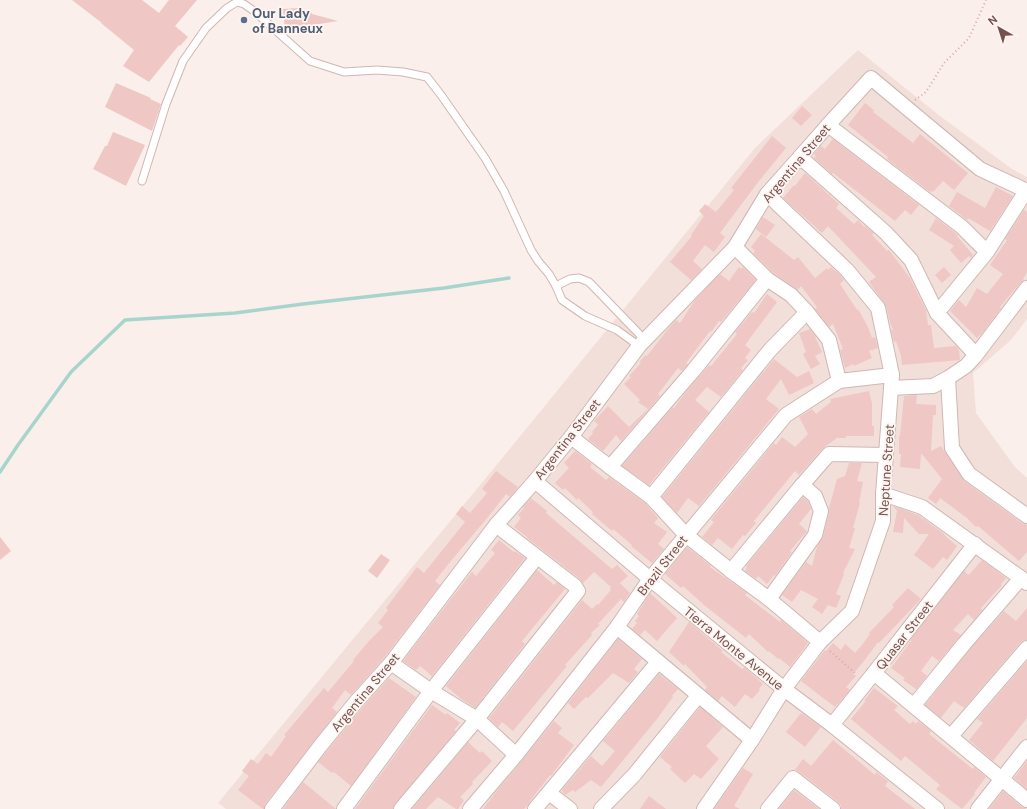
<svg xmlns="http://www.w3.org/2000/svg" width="1027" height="809" font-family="'DM Sans',sans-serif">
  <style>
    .residential { fill: #f3dfda }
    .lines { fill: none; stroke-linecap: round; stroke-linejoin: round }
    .stream { stroke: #a7d5cd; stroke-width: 3.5 }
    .building { fill: #efc7c4 }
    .lane-casing { stroke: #cfb7b3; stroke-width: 9 }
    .street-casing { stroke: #cfb7b3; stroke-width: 16 }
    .path { stroke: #d4aaa7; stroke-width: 2; stroke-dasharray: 1 3; stroke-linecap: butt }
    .lane { stroke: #fff; stroke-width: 7 }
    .street { stroke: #fff; stroke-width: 14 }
    .service-dot { fill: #5c6f8a; stroke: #fef5f1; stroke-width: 1.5 }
    .labels { text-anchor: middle; stroke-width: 3.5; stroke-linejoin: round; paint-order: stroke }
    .service-label { font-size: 13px; font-weight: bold; fill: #4e5e75; stroke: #fef5f1; text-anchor: start }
    .street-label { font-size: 13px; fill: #75504f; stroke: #fef5f1 }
  </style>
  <rect width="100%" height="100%" fill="#fbefeb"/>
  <!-- residential -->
  <path class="residential" d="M858,50L940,116L1012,169L1027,177V319L1011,340L973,373L976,413L1015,467L1027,478V809H226L218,803L499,462L755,148Z"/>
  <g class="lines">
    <!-- stream -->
    <path class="stream" d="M0,472L18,445L71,372L125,320L235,313L303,304L444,288L509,278"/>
  </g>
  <!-- building -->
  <g class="building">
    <path d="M72,0H142L159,13L169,0H197L175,26L188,37L180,46L179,45L149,82L123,66L134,50L101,23H102Z"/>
    <path d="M299,8V13L311,12L312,14L338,21L300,27V29L285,30L283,9Z"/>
    <path d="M116,83L151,98L150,99L161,104L152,131L105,107Z"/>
    <path d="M865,103L874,110L873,112L913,143L920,134L968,173L954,190L943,181L933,192L931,191L930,192L887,159L888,157L848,125Z"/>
    <path d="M802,106L812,115L801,126L792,118Z"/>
    <path d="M113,132L145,145L126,186L93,169L105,146H107Z"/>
    <path d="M772,136L786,148L759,181L720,233L725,237L714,252L705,245L693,261L702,269L691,280L670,262L692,236L691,235L704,216L699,211L705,204L716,212L734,190L731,188Z"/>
    <path d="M833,139L919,205L911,215L905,210L895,221L833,173L832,174L814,158L816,156L814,154L821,146L825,149Z"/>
    <path d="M805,173L839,204L836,208L854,224L858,220L864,227L865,226L874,233L872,235L887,251L889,250L910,278L926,310L928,325H931L934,348L956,346L959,350L960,360L902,365L901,356L896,341L894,342L891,330H893L890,322L886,306L869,282L876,277L828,226L822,233L783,198L794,185L795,186Z"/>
    <path d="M996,187L1013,196L990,231L968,218L967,220L949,206L957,192L985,208Z"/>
    <path d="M1024,210L1027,212V272L1023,279L1024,280L1015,289L1000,307L1001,308L983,332L977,338L950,311L959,300L966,307L977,288L987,294L1003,274L990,265L1007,240L1005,239Z"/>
    <path d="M763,217L775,225L766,237L756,229Z"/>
    <path d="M936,218L958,235L957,236L973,255L971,258L969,256L961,263L950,250L954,246L929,230Z"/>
    <path d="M761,234L794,260L798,257L815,278L827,268L828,270L831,267L841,276L844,280L840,284L857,310L858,309L868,327L872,338L875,337L878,348L869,351L872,358L854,366L853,364L845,368L840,350L843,349L833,324L829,327L815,309L817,307L801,286L798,290L772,272L753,253L755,251L751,247Z"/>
    <path d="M739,267L741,269L743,267L756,280L721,322L719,321L711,332L710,331L686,363L688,364L682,371L678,368L658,394L660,396L621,441L616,435L603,451L588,439L593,433L592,432L598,425L594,421L608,406L629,427L648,409L638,402L640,400L624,384L631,377L629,376L641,363L639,362L646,355L647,356L668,329L676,320L680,323L695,300L720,274L729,281Z"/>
    <path d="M944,267L951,275L942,283L935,275Z"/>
    <path d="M767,294L777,302L745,345L751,350L745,358L748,360L741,368L743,370L721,397L707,387L695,400L709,412L649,485L622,466L673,407L674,408L686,392L709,365L711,366L737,334L735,332L752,312L754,313Z"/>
    <path d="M810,329L816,337H815L822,352L815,356L820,364L811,369L803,354L806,352L799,333Z"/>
    <path d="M774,359L797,377L809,371L814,383L789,395L781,379L766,399L779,409L699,506L688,498L677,513L662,497Z"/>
    <path d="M869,391L872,403V426H874V436H846V438H837L823,448L799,475L795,471L754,521L756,523L745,536L743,535L732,549L718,538L712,545L702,537L714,522L711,520L713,517L774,443L776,445L782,437L795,447L808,434L799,417L812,409L816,414L831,402L830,399Z"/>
    <path d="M917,395L916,404L936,405V415H933L931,451L941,446L964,481L1022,523L1027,525V552L1019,561L978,526L976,527L967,518L940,498L936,504L928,498L942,479L921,453L920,469L900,467L901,454H899V436H900L904,396Z"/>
    <path d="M575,451L592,464L590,467L606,480L609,477L645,503L658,518L654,523L667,532L658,544L664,549L652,563L631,546L632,545L613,529L612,531L592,514L593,512L578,498L577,500L565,488L563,490L555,483L569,468L564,463Z"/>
    <path d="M849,463H862L857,481L863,482L859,503H860L853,528H855L849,548L855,549L843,573L844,574L836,594L841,596L836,608L828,605L822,614L812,607L818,599L801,590L792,602L782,595L806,562L812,566L817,547L823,537L829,513V508L837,479L845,476Z"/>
    <path d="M496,471L518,487L510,497L506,494L488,517L450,562L435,581L440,585L384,658L351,695L345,690L332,708L337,712L265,804L264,809H263L238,790L249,776L242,771L251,759L258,764L266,753L271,757L286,736L284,735L324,688L328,692L354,661L353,660L369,641L383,627L378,623L388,610L386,608L417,567L424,573L465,522L456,514L462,506L470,513L487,493L482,489Z"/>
    <path d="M803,497L808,501L811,509L799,524L807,531L790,551L792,552L775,576L774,575L767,584L758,576L756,579L745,571L747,567L746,566Z"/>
    <path d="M531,498L547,511L546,513L612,569L617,565L628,576L620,583L630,593L624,602L621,599L598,624L600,625L591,633L592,635L565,665L567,666L513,731L502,722L498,727L489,718L582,600L592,609L597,604L598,605L611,590L610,589L611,587L594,572L583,583L580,579L527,538V537L514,527L521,518L518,515L524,508L523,507Z"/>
    <path d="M893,506L918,515L943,533L946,536L944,535L957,546L947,560L943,557L933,569L914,555L929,534H919L904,518L903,533L893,532L897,511Z"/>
    <path d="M0,537L11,551L0,560Z"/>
    <path d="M499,540L514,552L515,551L525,558L432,676L420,666L416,670L403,661L454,595L472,572L476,576L495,553L491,550Z"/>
    <path d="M687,547L711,566L710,567L747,593L745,595L780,622L781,620L808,643L790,667L779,658L778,659L769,651L768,652L749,634L746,638L704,605L683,586L681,588L665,574Z"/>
    <path d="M381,554L390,560L377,578L368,571Z"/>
    <path d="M982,560L1006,578L1001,584L1002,585L981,608L982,610L974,620L968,614L953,630L961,635L939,661L932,656L921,671L927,676L916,689L903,680L905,678L891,668L911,641L910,640L964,571L969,575Z"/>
    <path d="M537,570L554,585L557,582L565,589L522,641L525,644L475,708L460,698L446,686Z"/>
    <path d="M908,588L921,599L879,643L878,642L864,661L853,674L856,676L846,687L850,690L835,707L801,681L825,650L826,651L833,643L841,650L845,644L855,653L862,645L870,634L869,633L894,607L892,605Z"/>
    <path d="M650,593L677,618L657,641L645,630L640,635L632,629L637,623L635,621L639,616L637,614Z"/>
    <path d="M1027,608V640H1024L1021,642L964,708L954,701L941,718L925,705L970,649L1004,611L1016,621Z"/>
    <path d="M689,622L723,651L721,652L742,669L744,667L763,684L759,689L760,690L752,699L745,694L735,707L722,696L718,701L705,690L707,687L685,664L684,666L669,652Z"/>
    <path d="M618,639L642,659L634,669L638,672L629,683L613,673L588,698L586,697L574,709L568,703Z"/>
    <path d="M1027,661V718L993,761L969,740L983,723L977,719Z"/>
    <path d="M659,674L678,689L672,696L673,697L657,719L601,787L591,780L575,792L573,790L565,795L564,794L562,790L591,756L602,766L615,751L603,741Z"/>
    <path d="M389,678L416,697L351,786L334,772L332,773L318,762L363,707Z"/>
    <path d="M874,688L898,706L894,710L910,724L913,721L916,724L918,721L931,731L929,734L973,769L974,767L986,777L974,793L975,794L962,809L936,789L940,785L916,765L905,756L901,761L851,719L866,701H864Z"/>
    <path d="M432,705L446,715L447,713L460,723L454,730L456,731L395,804L393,809H355Z"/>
    <path d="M700,707L723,727L706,746L719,759L701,779L694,774L685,783L670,769L672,767L660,757Z"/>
    <path d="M801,713L821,727L805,747L786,732Z"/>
    <path d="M554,721L562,728L558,733L574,745L551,776L550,775L530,801L528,805L524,809H483L499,788L511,774Z"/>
    <path d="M833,740L875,775L876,772L888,781L885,786L915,809H841V805L838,802L798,771L795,770L803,759L811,766Z"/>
    <path d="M468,742L480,753L482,751L492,761L472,782L473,784L460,797L464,800L458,809H456L438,797L426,809H412Z"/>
    <path d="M1027,761V789L1014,778Z"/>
    <path d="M743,768L753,774L734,806L740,809H714Z"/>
    <path d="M303,782L336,809H283Z"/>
    <path d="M794,790L819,809H779Z"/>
    <path d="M1003,791L1022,807L1027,809H989Z"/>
    <path d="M649,796L666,809H640Z"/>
  </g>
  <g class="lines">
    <defs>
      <g id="lane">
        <path d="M142,181L166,104L183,61L206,28L227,8L237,2L244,4L254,11L310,61L344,72L377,70L403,72L427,77L441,95L485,158L504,191L531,250L538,261L549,274L556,286L562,300L585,316L617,330L639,346"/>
        <path d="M556,286L570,279L579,278L589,282L645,340"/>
      </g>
      <g id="street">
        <path d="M828,125L962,227L987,252"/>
        <path d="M800,157L886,233L911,260L937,313L976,355"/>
        <path d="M735,247L767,279L791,295L807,312L829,340L839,381"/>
        <path d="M937,313L987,252L1026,191"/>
        <path d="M948,378L952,448L969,474L1027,516"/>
        <path d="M891,388L933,386L948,378L966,366L976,355L1027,288"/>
        <path d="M571,437L610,467L651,497L686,535L731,571L769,599L820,642"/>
        <path d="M610,467L693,371L767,279"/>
        <path d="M535,481L650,579L784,689L832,725L937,809"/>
        <path d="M883,494L922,507L1021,578L1027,583"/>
        <path d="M651,497L770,350L807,312"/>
        <path d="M731,571L802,485L829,454L886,455"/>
        <path d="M769,599L815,535L821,511L815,496L802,485"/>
        <path d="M617,627L752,740"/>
        <path d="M391,663L431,691L477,719L516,755"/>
        <path d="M874,673L1027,800"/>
        <path d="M914,705L964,644L1021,578"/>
        <path d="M832,725L874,673L975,544"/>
        <path d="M951,736L1027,648"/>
        <path d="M549,793L570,809"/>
        <path d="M272,809L321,745L355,703L391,663L496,525L535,481L571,437L639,346L735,247L767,194L800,157L828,125L871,78L980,169L1027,191"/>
        <path d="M344,809L431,691L537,557"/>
        <path d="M401,809L477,719L578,591L575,586L496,525"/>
        <path d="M470,809L516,755L617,627L650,579L786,415L839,381L892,375"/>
        <path d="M535,809L658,662"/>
        <path d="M601,809L634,775L698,696"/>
        <path d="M704,809L752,740L784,689L820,642L852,611L883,521V494L892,375L878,308L847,270L767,194"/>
        <path d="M768,809L793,778L833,809"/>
        <path d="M978,809L1027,747"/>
      </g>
    </defs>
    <!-- lane casing -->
    <use href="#lane" class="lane-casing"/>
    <!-- street casing -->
    <use href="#street" class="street-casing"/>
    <!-- path -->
    <g class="path">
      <path d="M915,100L926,92L944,63L969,38L986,0"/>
      <path d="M830,651L856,674"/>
    </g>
    <!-- lane -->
    <use href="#lane" class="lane"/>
    <!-- street -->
    <use href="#street" class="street"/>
  </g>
  <!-- markers -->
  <circle class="service-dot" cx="244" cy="20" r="4"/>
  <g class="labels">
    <!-- service labels -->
    <g class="service-label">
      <text x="252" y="18">Our Lady<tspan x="252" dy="15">of Banneux</tspan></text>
    </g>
    <!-- street labels -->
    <g class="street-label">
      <text transform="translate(796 163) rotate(-50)" y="5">Argentina Street</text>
      <text transform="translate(567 439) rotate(-52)" y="5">Argentina Street</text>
      <text transform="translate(886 470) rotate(-86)" y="5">Neptune Street</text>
      <text transform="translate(662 565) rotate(-52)" y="5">Brazil Street</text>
      <text transform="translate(904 635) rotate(-52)" y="5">Quasar Street</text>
      <text transform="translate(734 648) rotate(39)" y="5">Tierra Monte Avenue</text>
      <text transform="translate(365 692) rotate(-50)" y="5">Argentina Street</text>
    </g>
  </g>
  <!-- north arrow -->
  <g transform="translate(999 28) rotate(321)" stroke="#fef5f1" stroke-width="3" paint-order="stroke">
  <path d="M0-3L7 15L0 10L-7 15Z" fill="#75504f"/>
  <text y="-6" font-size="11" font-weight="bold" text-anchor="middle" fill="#75504f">N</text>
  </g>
</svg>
